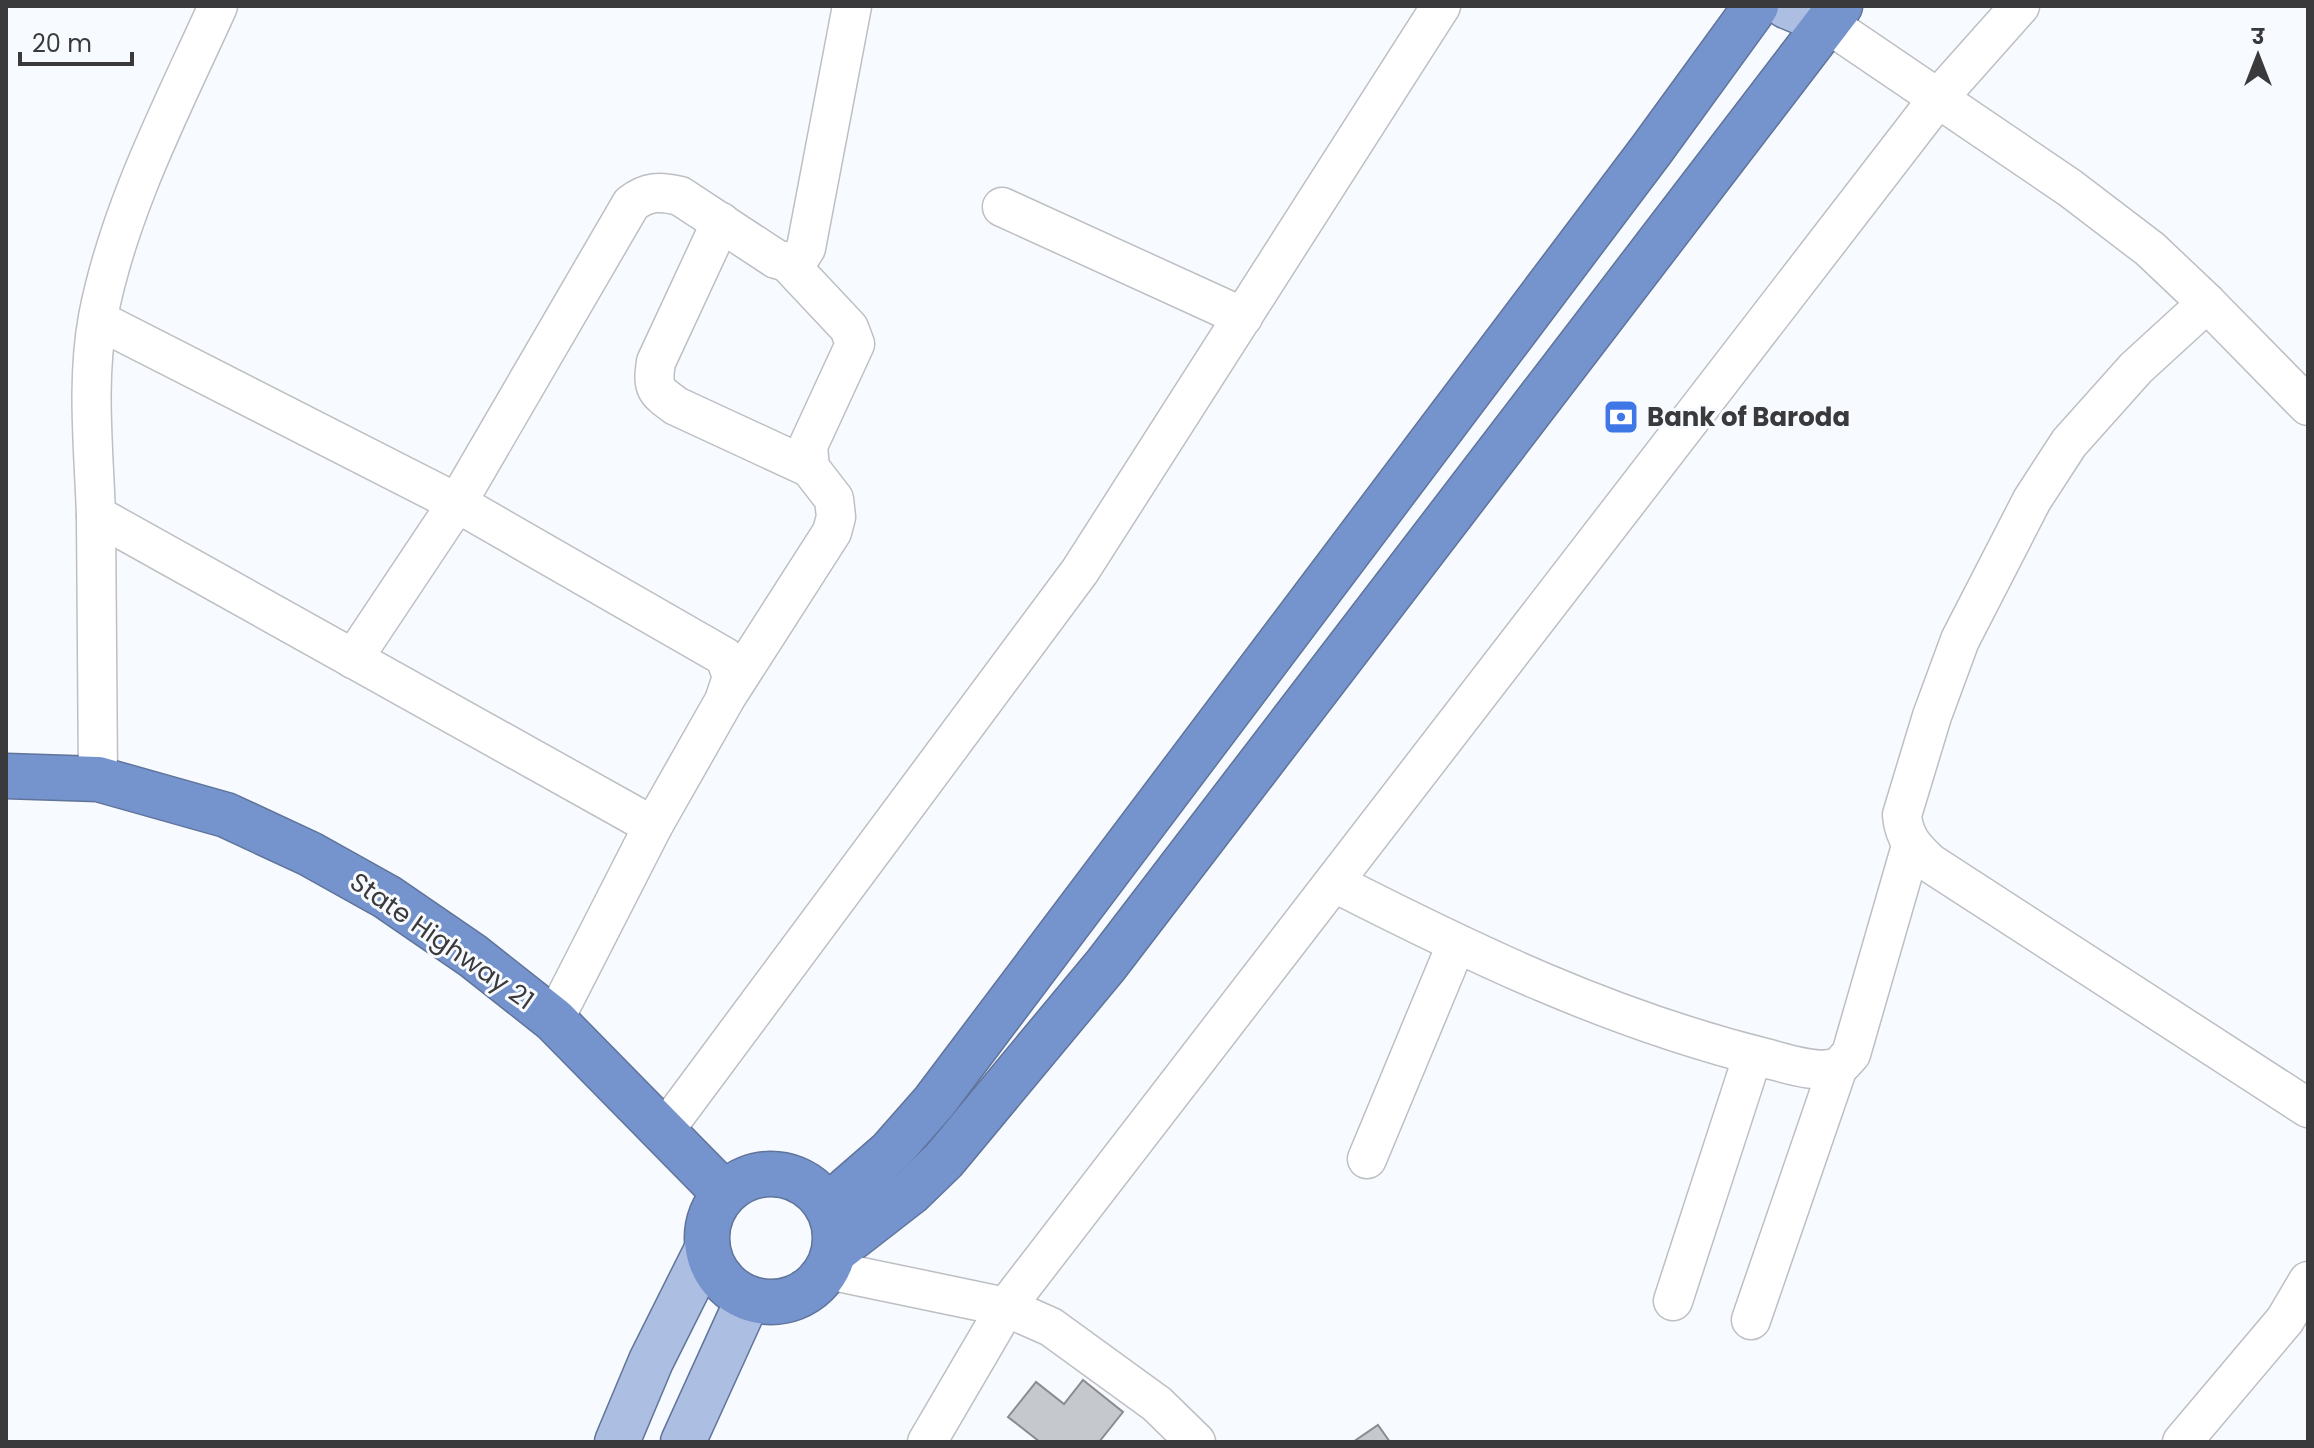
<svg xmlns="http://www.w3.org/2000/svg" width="2314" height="1448" font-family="Poppins,'Noto Sans Devanagari',sans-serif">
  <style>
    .building { fill: #c5c8cc; stroke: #898b8f; stroke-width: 2 }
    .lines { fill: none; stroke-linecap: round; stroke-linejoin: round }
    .minor-casing { stroke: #bdbfc3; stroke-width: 41 }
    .major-casing { stroke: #60749a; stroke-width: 47 }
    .highway-casing { stroke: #60749a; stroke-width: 47 }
    .minor { stroke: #fff; stroke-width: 38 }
    .major { stroke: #acbee1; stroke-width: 44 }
    .highway { stroke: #7593cd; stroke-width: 44 }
    .labels { text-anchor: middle; stroke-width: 6; stroke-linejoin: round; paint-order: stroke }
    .poi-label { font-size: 26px; font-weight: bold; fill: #3a3a3c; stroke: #f7fafe; text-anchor: start }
    .street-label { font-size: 26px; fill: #3a3a3c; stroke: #f7fafe }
  </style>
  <rect width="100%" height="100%" fill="#f7fafe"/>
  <!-- building -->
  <g class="building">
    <path d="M1083,1380L1123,1412L1099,1442H1040L1008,1417L1036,1382L1064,1404Z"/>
    <path d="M1378,1425L1390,1442H1353Z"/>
  </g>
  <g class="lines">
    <defs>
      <g id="minor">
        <path d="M1827,23L2070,188L2150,249L2207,303L2308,406"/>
        <path d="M1002,207L1243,317"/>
        <path d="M721,222L656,362C652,388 655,391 676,406L810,468"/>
        <path d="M2207,303L2136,368L2069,443L2032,500L1960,640L1932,716L1902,815C1904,838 1914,848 1930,863L2308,1108"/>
        <path d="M98,320L457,503L725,657L732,677L724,701L653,826L554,1020"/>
        <path d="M96,515L653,826"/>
        <path d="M353,659L457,503L631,204C647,191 660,191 680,196L776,259L787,262L799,259L806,248L852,6"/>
        <path d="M725,699L832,532L836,517L834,499L810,468L808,446L855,344L849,328L787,262"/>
        <path d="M98,779C97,692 97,604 96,517C94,451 86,383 98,317C119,208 173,106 218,6"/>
        <path d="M1335,883C1476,955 1610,1019 1765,1058C1785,1063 1818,1075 1838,1067C1842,1065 1847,1058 1851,1054L1911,846"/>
        <path d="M664,1131L1080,571L1441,6"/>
        <path d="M1367,1159L1456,945"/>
        <path d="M828,1270L1006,1307L1051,1327L1157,1404L1196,1442"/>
        <path d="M1673,1301L1753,1055"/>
        <path d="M1751,1320L1838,1067"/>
        <path d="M927,1442L1006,1307L1939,97L2020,6"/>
        <path d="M2182,1442L2285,1320L2308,1281"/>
      </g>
      <g id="major">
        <path d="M1786,6L1827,23"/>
        <path d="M617,1442L651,1361L707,1249"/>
        <path d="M683,1442L748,1299"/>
      </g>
      <g id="highway">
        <path d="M6,776L98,779L226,815L310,854L387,897L473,956L554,1020L724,1193"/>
        <circle cx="771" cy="1238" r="64"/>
        <path d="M828,1206L890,1152L934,1102L1652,149L1756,6"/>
        <path d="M835,1251L911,1192L944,1160L1106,965L1840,6"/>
      </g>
    </defs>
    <!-- minor casing -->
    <use href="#minor" class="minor-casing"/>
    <!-- major casing -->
    <use href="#major" class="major-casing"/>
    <!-- highway casing -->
    <use href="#highway" class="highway-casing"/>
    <!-- minor -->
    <use href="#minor" class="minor"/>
    <!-- major -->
    <use href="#major" class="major"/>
    <!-- highway -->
    <use href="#highway" class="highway"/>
  </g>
  <!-- icons -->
  <defs>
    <symbol id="bank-square" viewBox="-11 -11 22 22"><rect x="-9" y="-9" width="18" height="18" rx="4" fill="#4077e7" stroke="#f7fafe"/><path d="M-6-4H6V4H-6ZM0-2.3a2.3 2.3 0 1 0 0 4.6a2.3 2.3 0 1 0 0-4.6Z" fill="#fff"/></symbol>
  </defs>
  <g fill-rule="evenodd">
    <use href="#bank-square" x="1601" y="397" width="40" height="40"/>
  </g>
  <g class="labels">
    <!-- poi labels -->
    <g class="poi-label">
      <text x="1647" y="426">Bank of Baroda</text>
    </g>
    <!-- street labels -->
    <g class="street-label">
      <text transform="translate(442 941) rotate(35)" y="9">State Highway 21</text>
    </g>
  </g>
  <!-- border -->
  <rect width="2314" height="1448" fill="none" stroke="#3a3a3c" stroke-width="16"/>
  <!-- north arrow -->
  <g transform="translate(2258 56)" stroke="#f7fafe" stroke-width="6" paint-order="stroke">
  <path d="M0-6L14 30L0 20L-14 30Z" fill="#3a3a3c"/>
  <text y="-12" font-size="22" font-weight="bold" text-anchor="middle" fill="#3a3a3c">उ</text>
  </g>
  <!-- scale -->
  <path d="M20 52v12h112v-12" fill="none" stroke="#3a3a3c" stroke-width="4"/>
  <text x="32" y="52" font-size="24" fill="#3a3a3c" stroke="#f7fafe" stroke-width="6" paint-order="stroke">20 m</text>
</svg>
